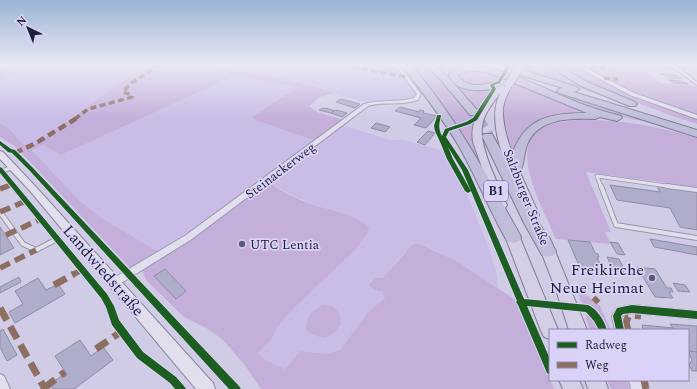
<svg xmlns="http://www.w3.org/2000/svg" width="697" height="389" font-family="Spectral,serif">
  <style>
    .farmland { fill: #c9bce7 }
    .green { fill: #c4aeda }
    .building { fill: #afaeca; stroke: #8e8da7 }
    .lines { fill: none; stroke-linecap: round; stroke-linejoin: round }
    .highway-tunnel-far1 { stroke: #ada9c4; stroke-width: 10; stroke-dasharray: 10 4.5; stroke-linecap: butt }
    .highway-tunnel { stroke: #ada9c4; stroke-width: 12; stroke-dasharray: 12 6; stroke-linecap: butt }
    .lane-far1-casing { stroke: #9896ac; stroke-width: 4.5 }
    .lane-casing { stroke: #9896ac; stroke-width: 6 }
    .street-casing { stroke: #9896ac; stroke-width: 2 }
    .secondary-casing { stroke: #88869b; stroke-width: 2 }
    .primary-casing { stroke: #7e7d91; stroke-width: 2 }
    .highway-casing { stroke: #7e7d91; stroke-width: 2 }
    .lane-far1 { stroke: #e1dfee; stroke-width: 3 }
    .lane { stroke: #e1dfee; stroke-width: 4 }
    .street { fill: #e1dfee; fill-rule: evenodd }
    .secondary { fill: #e1dfee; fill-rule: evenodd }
    .primary { fill: #d4cfe6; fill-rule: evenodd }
    .highway { fill: #c0bdda; fill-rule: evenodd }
    .primary-bridge-casing { stroke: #7e7d91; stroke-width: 10; stroke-linecap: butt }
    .primary-bridge { stroke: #d4cfe6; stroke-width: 8 }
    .quiet-far3 { stroke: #8d6e63; stroke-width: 3.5; stroke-dasharray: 6 3.5; stroke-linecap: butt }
    .quiet-far2 { stroke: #8d6e63; stroke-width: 4.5; stroke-dasharray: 8 4.5; stroke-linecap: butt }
    .quiet-far1 { stroke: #8d6e63; stroke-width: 5.5; stroke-dasharray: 11 5.5; stroke-linecap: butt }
    .quiet { stroke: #8d6e63; stroke-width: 7; stroke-dasharray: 14 7; stroke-linecap: butt }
    .cycleway-casing { stroke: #dad2f8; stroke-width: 2 }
    .cycleway { fill: #1b5e20; fill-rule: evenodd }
    .poi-dot { fill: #5c5b77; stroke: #dad2f8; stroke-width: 1.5 }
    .labels { text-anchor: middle; stroke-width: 3.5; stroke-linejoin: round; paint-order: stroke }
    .shield { fill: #dad2f8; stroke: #565474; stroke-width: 1 }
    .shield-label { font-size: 12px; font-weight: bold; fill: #1d1e3b }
    .street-label { font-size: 13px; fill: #1d1e3b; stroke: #dad2f8 }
    .poi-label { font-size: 13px; fill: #1d1e3b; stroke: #dad2f8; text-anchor: start }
    .near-poi-label { font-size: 16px; fill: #1d1e3b; stroke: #dad2f8; text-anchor: end }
    .near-street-label { font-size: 16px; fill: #1d1e3b; stroke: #dad2f8 }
  </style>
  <rect width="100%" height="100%" fill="#d1cce6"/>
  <!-- farmland -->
  <g class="farmland">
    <path d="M29,65H145L39,142L26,147L8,128L0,124V80Z"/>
    <path d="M202,65H340L404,77L416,95L407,99L368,103L333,93L326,89L316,86Z"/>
    <path d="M234,76L299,87L252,117L255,120L316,141L271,175L259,180L253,188L193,229L157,251L103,219L81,202L32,152L43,145L61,155Z"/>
    <path d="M342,125L390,140H404L445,151L453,170L468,197L487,243L496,271L498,288L458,262L421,244L405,252L383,278H374L369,284L374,290L382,292L385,298L368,312L340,350L327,354L300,351L285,369L265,360L256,353L271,340L277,327L294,308L333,271L347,215L312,204L291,195L270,183L274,177Z"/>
  </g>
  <!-- green -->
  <g class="green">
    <path d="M3,65H29L0,80V69L4,67L0,66Z"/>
    <path d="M145,65C163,65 182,65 200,65C217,66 323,85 333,93L320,97L309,106L317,112L343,120L316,141L255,120L252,117L298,87L234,76L61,155L43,145L32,151L81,202L103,219L157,251L130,268L34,166L14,146L0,137V124L8,128L26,147L39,142Z"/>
    <path d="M340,65H386L394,67L395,66L404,77Z"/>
    <path d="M409,65H427L455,93L474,119L473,132L487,177L449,114Z"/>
    <path d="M435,65H475L487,69C474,68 460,65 449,74L450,79L458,84L492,90L477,114L466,98Z"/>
    <path d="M524,65H549L616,100L521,71Z"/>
    <path d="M555,65H573L621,91L697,118V124C648,108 601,90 555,65Z"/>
    <path d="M580,65H697V71C679,71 661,67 643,69L659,83L697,86V115L628,90Z"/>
    <path d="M481,70L501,76L495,83C482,87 467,86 457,76L464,71Z"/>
    <path d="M516,81L599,115C583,114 532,120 523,134C517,141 517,151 515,160L502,115L504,102Z"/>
    <path d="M534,85L657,124L598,112Z"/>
    <path d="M578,120C619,119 658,126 697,138V187L586,172L611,232H605L611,244L556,239C546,214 510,152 537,131C549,122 565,122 578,120Z"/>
    <path d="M270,183C282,192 297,199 311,204C331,211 353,213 369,227L367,234L354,251L294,308L277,327L271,340L257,353L265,360L285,369L300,351L327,354L340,350L368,312L385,298L382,292L374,290L369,285L374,278H383L413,244H420L458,262L514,299L554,389H261L244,364L223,340L208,329L184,317L146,280L142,270L263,186Z"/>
    <path d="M576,287L600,306L611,330H590L586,318H587Z"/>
    <path d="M323,305L332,306L339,313L341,323L335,332L325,338L313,335L306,330C307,315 310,312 323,305Z"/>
    <path d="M607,380H627L629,389H611Z"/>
  </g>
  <!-- building -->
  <g class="building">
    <path d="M664,73L677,76L681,78H671L661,74Z"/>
    <path d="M668,80L681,81L688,84L675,83Z"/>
    <path d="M341,99L360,104L355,108L336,102Z"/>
    <path d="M400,107L419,112L420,110L424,111L423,113L437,116L426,128L414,125L421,118L395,111Z"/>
    <path d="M323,108L329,109L335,111L331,113L319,110Z"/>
    <path d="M336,110L347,113L342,117L331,113Z"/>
    <path d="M376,123L390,127L385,132L371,128Z"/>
    <path d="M428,131L435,133L425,145L417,142Z"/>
    <path d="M610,185L660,192L657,186L697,192V230L680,227L670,208L617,200Z"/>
    <path d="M0,227L14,248L0,255Z"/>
    <path d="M650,239L697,247V255L654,247Z"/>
    <path d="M568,240L590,242L595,253L598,254L599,257H597L603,270L580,268Z"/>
    <path d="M610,242L618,243L625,255L617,254Z"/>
    <path d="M607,257L619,259L626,272L614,271Z"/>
    <path d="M637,267L655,269L667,288H671L673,292H669L673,298L655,297Z"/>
    <path d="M165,269L186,291L176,299L154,276Z"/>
    <path d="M19,277L21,282L0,293V287Z"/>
    <path d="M38,278L46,290L58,284L65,294L15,323L9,312L23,304L15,291Z"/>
    <path d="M673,283L685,285L690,292L678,291Z"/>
    <path d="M670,324L697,326V352L688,351V330H674Z"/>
    <path d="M642,325L673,328L674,330H643Z"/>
    <path d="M3,329L17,355L7,361L0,347V331Z"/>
    <path d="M80,340L91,356L103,347L113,360L74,389H53L50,384L66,373L55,356Z"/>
    <path d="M688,351L697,352V371H692L689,365L692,360Z"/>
  </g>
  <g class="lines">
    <!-- highway-tunnel-far1 -->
    <path class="highway-tunnel-far1" d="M474,113L477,119"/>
    <!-- highway-tunnel -->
    <path class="highway-tunnel" d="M477,118L488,136"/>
    <defs>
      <path id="lane-far1" d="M601,187L597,176L674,187"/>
      <g id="lane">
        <path d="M601,186L616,225L697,238"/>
        <path d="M667,186L697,190"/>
        <path d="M0,212L23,244L36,250L57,239"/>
      </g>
      <g id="street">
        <path d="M395,65H399L421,94L418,100C401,106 384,101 368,106L192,239L118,285L115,286L112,285L111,282L112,279L186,235L364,104C381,99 398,103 414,98L417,94Z"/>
        <path d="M574,65H580L634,93L697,115V119L630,95Z"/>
        <path d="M670,65H675L697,82V85Z"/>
        <path d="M13,165L16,167L15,168L0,174V170Z"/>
        <path d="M632,305L697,311V319L632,313L623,315L622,316L625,330H615L612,316L617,308Z"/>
        <path d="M0,374L4,376L10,389H0Z"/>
        <path d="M629,380H641L643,389H631Z"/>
      </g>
      <path id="secondary" d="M0,151L3,152L36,187L213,383L215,389H196L30,191L0,159Z"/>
      <g id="primary">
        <path d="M500,80H506L507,82L504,86H507L511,88C507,94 504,101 503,108C501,139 527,186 539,215L538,218L533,219L528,218L527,215C514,183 482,124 501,92C494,102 483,114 482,127C479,147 499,186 507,205L505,208H497L495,205L473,142C469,116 487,101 500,80Z"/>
        <path d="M509,223L514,225L516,228L558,330H550V339L544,337L541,331L502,228L504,225Z"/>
        <path d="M544,236L549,237L551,241L587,330H569L556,290L537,241L539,237Z"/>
        <path d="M559,380H579L583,389H563Z"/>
        <path d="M585,380H605L608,389H588Z"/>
      </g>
      <g id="highway">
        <path d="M402,65H411C456,117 488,177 521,237L519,241L513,243L507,241C490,211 477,179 460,148C443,119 423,93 402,65Z"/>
        <path d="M426,65H435L448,77L478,111L479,113L478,115H470L442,81Z"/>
        <path d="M547,65H558L587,82L635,102L637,104L635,106H629L581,86Z"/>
        <path d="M464,66C503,65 538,86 574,101C589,107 605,112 621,116L622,118L617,121L600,117L595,119C571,118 537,118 527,145C524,153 524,165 520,172H513L539,223L556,251L554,255L548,257L542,255L524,223L482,136L484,134H492L509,165C520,120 544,113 587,113L492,74C480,71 469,69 458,75C466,91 489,84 503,80L507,83L506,85C491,91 454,96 449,74Z"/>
        <path d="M523,70L577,87L579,89L577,91L574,92L697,130V137L559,93L557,91L559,89L563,88L520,75L519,73L520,71Z"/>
      </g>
    </defs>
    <!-- lane-far1 casing -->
    <use href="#lane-far1" class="lane-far1-casing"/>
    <!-- lane casing -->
    <use href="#lane" class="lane-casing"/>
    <!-- street casing -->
    <use href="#street" class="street-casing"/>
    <!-- secondary casing -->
    <use href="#secondary" class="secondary-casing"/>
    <!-- primary casing -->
    <use href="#primary" class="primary-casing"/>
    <!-- highway casing -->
    <use href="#highway" class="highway-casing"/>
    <!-- lane-far1 -->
    <use href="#lane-far1" class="lane-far1"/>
    <!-- lane -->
    <use href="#lane" class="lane"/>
    <!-- street -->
    <use href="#street" class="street"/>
    <!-- secondary -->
    <use href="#secondary" class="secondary"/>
    <!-- primary -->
    <use href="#primary" class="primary"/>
    <!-- highway -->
    <use href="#highway" class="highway"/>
    <defs>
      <path id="primary-bridge" d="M509,84L520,66"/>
    </defs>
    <!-- primary-bridge casing -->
    <use href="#primary-bridge" class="primary-bridge-casing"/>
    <!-- primary-bridge -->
    <use href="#primary-bridge" class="primary-bridge"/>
    <!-- quiet-far3 -->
    <g class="quiet-far3">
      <path d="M343,65L407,77"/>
      <path d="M581,66L610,68"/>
      <path d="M604,78L618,79"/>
      <path d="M75,119L88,109L132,97V95L123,92L130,84L159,65"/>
    </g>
    <!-- quiet-far2 -->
    <g class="quiet-far2">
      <path d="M15,153L36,143L77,118"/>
      <path d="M6,187L13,184"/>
    </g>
    <!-- quiet-far1 -->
    <g class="quiet-far1">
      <path d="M0,189L8,186"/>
      <path d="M0,212L26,201"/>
      <path d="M6,235L41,219"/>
      <path d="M0,268L36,250"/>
      <path d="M72,275L82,270"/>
    </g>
    <!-- quiet -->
    <g class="quiet">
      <path d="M54,285L74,274"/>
      <path d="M594,302L598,298"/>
      <path d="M0,308L45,389"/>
      <path d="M628,330L626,323L628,317L633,315L641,316"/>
      <path d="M96,349L122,331"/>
      <path d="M644,380L646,389"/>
      <path d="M44,388L65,372"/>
    </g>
    <defs>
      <g id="cycleway">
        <path d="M507,65H511L500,83L494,85L496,89L477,120L470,124L449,131L446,137L468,170L524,299L588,305C598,310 604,320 607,330H599L594,321L586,312L527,306L550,359V375L547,373L518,305L516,302L517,301L471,191L468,193L465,191L447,159L441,144L435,131L434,126L437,116V115H441V116C439,124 438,128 442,136L445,129L466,122L473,118L492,89L490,85L498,81ZM448,147L462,170L471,191L453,159Z"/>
        <path d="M0,141L11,149L15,150L34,169L239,386L241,389H229L30,171L12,153L8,152L0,145Z"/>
        <path d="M0,167L2,168L107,294L114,306L119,320L143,352L176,377L184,386L186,389H175L170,383L137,358L112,325L106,307L101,298L0,173Z"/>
        <path d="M632,305L697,311V319L632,313L623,314L621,316L624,330H616L613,316L617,308Z"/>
      </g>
    </defs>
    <!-- cycleway casing -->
    <use href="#cycleway" class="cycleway-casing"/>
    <!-- cycleway -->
    <use href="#cycleway" class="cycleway"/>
  </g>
  <!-- sky -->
  <linearGradient id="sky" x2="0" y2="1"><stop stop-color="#9bb4d5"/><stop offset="0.54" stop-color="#eae8f4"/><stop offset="1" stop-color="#eae8f4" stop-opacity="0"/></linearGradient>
  <rect width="697" height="120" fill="url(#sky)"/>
  <!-- markers -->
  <g class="poi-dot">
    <circle cx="242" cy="244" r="4"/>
    <circle cx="652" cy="278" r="4"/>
  </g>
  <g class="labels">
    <!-- shield labels -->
    <rect class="shield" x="484" y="181" width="24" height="20" rx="3"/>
    <g class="shield-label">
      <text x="496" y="195">B1</text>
    </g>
    <!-- street labels -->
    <g class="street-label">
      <text transform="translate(280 170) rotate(-37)" y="5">Steinackerweg</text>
      <text transform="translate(527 197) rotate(68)" y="5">Salzburger Straße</text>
    </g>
    <!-- poi labels -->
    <g class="poi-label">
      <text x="250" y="249">UTC Lentia</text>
    </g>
    <!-- near-poi labels -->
    <g class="near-poi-label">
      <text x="644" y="275">Freikirche<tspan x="644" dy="18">Neue Heimat</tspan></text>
    </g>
    <!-- near-street labels -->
    <g class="near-street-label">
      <text transform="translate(104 270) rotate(49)" y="6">Landwiedstraße</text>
    </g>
  </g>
  <!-- legend -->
  <rect x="549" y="329" width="140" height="52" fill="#dad2f8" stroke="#8e8aac"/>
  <rect x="557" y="342" width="20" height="6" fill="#1b5e20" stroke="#8e8aac"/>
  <text x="585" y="349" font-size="12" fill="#1d1e3b">Radweg</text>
  <rect x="557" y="362" width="20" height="6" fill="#8d6e63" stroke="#8e8aac"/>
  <text x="585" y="369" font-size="12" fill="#1d1e3b">Weg</text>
  <!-- north arrow -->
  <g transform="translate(28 28) rotate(317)" stroke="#dad2f8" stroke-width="3" paint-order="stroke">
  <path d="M0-3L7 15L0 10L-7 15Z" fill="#1d1e3b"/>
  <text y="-6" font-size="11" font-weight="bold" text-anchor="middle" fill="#1d1e3b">N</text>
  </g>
</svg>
